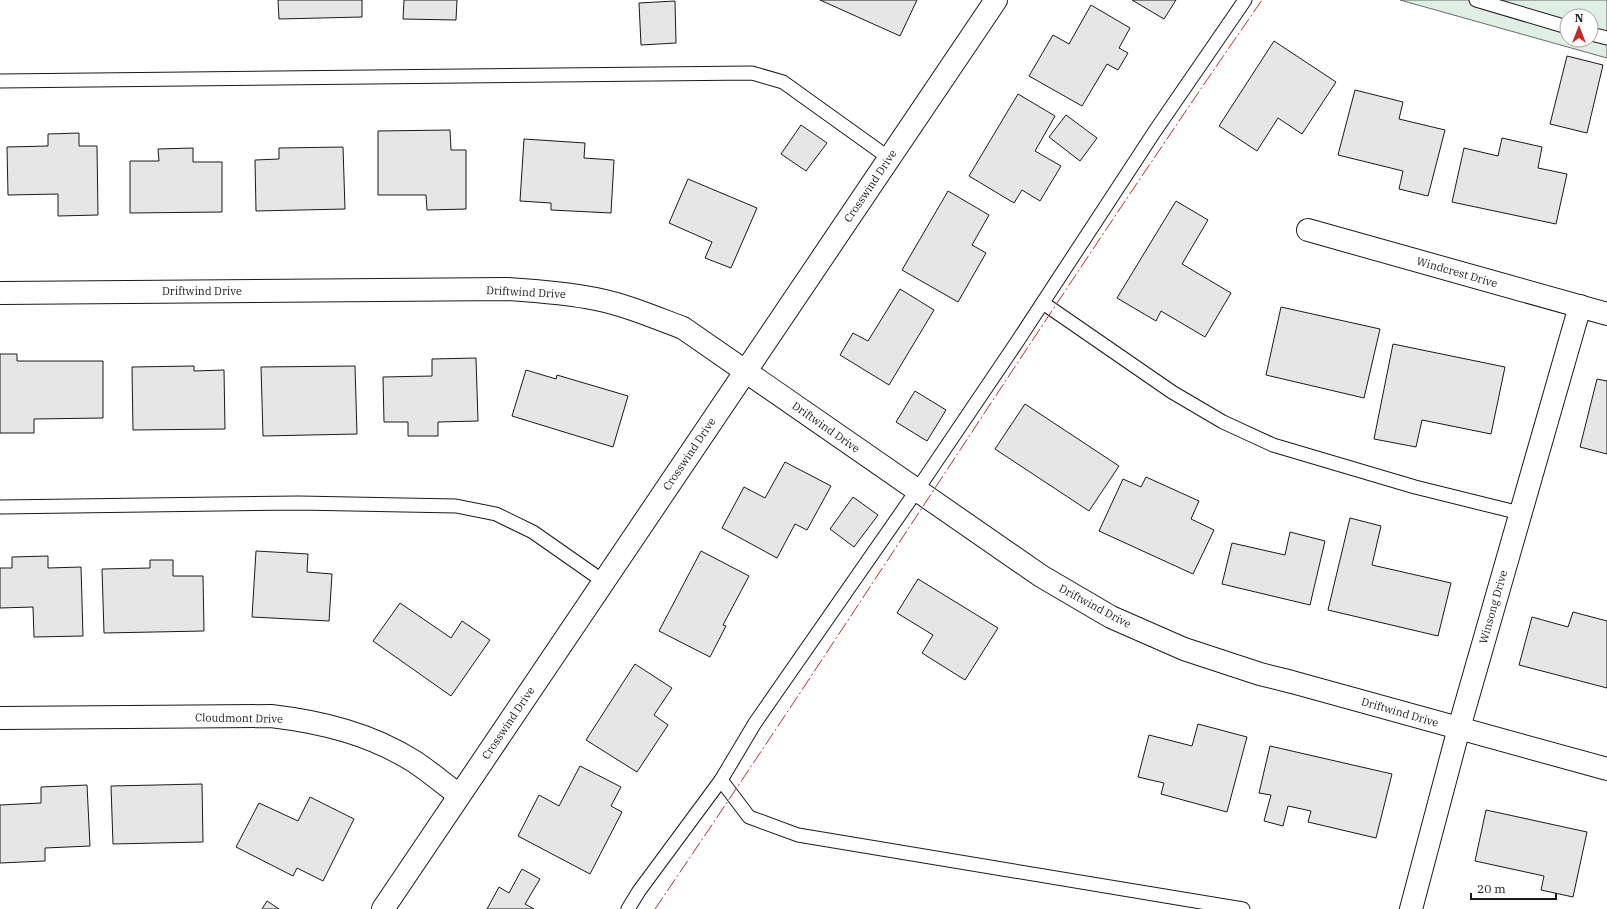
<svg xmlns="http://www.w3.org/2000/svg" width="1607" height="909" font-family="'IBM Plex Serif',serif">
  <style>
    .green { fill: #e0efe3; stroke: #6a6a6a; fill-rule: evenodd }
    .building { fill: #e6e6e6; stroke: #1a1a1a }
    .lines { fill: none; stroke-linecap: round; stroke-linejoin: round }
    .service-casing { stroke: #1a1a1a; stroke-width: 15 }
    .minor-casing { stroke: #1a1a1a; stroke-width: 24 }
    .service { stroke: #fff; stroke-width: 13 }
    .minor { stroke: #fff; stroke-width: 22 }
    .power { stroke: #c62828; stroke-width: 1; stroke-dasharray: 14 3 2 3; stroke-linecap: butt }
    .labels { text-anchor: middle; stroke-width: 3; stroke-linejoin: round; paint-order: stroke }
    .street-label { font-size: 11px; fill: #1a1a1a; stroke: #fff }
  </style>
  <rect width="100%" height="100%" fill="#fff"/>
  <!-- green -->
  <path class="green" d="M1400,0H1607V58ZM1567,16H1591V40H1567Z"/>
  <!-- building -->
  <g class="building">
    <path d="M278,0H362V17L279,19Z"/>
    <path d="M404,0H457L456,20L403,19Z"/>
    <path d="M820,0H917L900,36Z"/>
    <path d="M1132,0H1176L1164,19Z"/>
    <path d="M675,1L676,43L641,45L639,3Z"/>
    <path d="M1091,5L1130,28L1119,48L1128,53L1118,70L1107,64L1082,106L1029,76L1053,35L1069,44Z"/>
    <path d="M1274,41L1336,82L1302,134L1278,118L1257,151L1219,126Z"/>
    <path d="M1567,56L1603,65L1587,133L1550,124Z"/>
    <path d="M1355,90L1403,102L1399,119L1445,130L1428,196L1399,189L1403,171L1338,155Z"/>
    <path d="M1018,94L1055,116L1035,151L1061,166L1040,201L1022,190L1014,203L969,176Z"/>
    <path d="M1066,115L1097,138L1080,161L1049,137Z"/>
    <path d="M801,125L827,143L806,171L781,154Z"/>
    <path d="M450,130L451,150H466V209L427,210L426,195H378V131Z"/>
    <path d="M79,133V146H97L98,215L58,216V194L8,195L7,147L48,146V134Z"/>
    <path d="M1502,138L1542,147L1538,168L1567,174L1556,224L1452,202L1464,148L1498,156Z"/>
    <path d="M524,139L585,143L584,158L614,160L611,213L551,210V203L520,201Z"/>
    <path d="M343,147L345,209L256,211L255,160L279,159V148Z"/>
    <path d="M193,148V162H222V212L130,213V161H159L158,149Z"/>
    <path d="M688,179L757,208L731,268L705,258L712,242L669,223Z"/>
    <path d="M948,191L989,215L972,245L986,253L958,302L902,270Z"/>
    <path d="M1176,201L1208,220L1182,264L1231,293L1205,337L1161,311L1156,321L1117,298Z"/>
    <path d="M900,289L934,310L889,385L840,355L853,333L868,341Z"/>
    <path d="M1281,307L1380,329L1364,398L1266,375Z"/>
    <path d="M1393,344L1505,367L1491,434L1422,420L1416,447L1374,439Z"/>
    <path d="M0,354H17V361H103V418L34,419V433H0Z"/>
    <path d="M476,358L478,421L438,422V436H408V422H384L383,377L432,376V359Z"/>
    <path d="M194,366V371L224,370L225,429L133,430L132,367Z"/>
    <path d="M355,366L357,434L263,436L261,367Z"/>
    <path d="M526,370L556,379L557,375L628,396L613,447L512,416Z"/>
    <path d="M1597,379L1607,381V454L1580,447Z"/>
    <path d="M915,391L946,410L927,441L896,422Z"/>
    <path d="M1025,404L1119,466L1089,511L995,449Z"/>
    <path d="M785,462L831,486L807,530L795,524L777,558L722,528L744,487L765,498Z"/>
    <path d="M1146,477L1199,501L1191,519L1214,530L1193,574L1099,531L1123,479L1141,487Z"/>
    <path d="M853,497L878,515L854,547L830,529Z"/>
    <path d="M1350,518L1381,526L1372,565L1451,583L1438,636L1328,610Z"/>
    <path d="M1290,532L1325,541L1310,605L1222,584L1232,543L1285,555Z"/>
    <path d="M256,551L308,554L307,572L332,574L329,621L252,617Z"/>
    <path d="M701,551L749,576L723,625L726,626L710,657L659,631Z"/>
    <path d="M48,556V568L81,567L83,636L34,637L33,607L0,608V568H12V557Z"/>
    <path d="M150,560H173V576H203L204,631L104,633L102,569L150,568Z"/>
    <path d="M918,579L998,628L965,680L922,653L933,635L897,613Z"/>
    <path d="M400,603L451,638L462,621L490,640L451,696L373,641Z"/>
    <path d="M1573,612L1607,621V688L1519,665L1532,617L1568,627Z"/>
    <path d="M635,664L672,688L654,715L668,725L637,772L586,740Z"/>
    <path d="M1198,724L1247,737L1227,812L1161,794L1164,783L1138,777L1149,735L1192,746Z"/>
    <path d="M1270,746L1392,774L1376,838L1308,822L1311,811L1288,806L1283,826L1264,821L1271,795L1259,793Z"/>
    <path d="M580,766L621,787L611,806L622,812L590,874L518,836L539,795L559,806Z"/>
    <path d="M202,784L203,842L113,844L111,786Z"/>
    <path d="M87,785L90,846L45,848V861L0,863V805L41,803V787Z"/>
    <path d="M310,797L354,819L323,881L297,868L293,876L236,847L259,803L298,821Z"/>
    <path d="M1486,810L1587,832L1573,897L1541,890L1544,876L1475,861Z"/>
    <path d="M522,869L540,879L525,904L534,909H487L499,887L509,893Z"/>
    <path d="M267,901L279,909H262Z"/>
  </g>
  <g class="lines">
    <defs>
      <g id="service">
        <path d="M1476,0L1567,27"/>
        <path d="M1591,34L1607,38"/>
        <path d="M0,81L752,73L783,82L889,158"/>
        <path d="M1043,303L1172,392L1223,422L1273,445L1415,487L1520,513"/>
        <path d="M0,507L299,503L456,506L496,514L533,532L603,581"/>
        <path d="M721,780L749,817L798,835L1243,909"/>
        <path d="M628,909L639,891L721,780L755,723L917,490L1017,342L1155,131L1245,0"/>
      </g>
      <g id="minor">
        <path d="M1308,230L1607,314"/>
        <path d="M0,293L507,289C537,291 566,293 596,299C626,305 654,317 683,328L1041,576L1111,617L1184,649L1260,674L1292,682L1607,769"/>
        <path d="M0,718L271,716C322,722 371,734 415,762C430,772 444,784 459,795"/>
        <path d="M383,909L996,0"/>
        <path d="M1411,909L1459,728L1580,306"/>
      </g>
    </defs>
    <!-- service casing -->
    <use href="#service" class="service-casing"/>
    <!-- minor casing -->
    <use href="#minor" class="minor-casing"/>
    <!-- service -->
    <use href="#service" class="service"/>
    <!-- minor -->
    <use href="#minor" class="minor"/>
    <!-- power -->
    <path class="power" d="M655,909C860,608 1054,300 1262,0"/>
  </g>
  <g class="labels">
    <!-- street labels -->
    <g class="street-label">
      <text transform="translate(870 186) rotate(-56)" y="4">Crosswind Drive</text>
      <text transform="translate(1457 272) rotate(16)" y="4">Windcrest Drive</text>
      <text x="202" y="295">Driftwind Drive</text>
      <text transform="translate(526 292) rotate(3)" y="4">Driftwind Drive</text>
      <text transform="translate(826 427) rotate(35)" y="4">Driftwind Drive</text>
      <text transform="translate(689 454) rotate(-56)" y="4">Crosswind Drive</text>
      <text transform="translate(1095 606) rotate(28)" y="4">Driftwind Drive</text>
      <text transform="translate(1493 607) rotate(-74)" y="4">Winsong Drive</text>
      <text transform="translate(1400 712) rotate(16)" y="4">Driftwind Drive</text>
      <text transform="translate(239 718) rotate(1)" y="4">Cloudmont Drive</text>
      <text transform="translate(508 723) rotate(-56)" y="4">Crosswind Drive</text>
    </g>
  </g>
  <!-- north arrow -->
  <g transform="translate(1579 28)"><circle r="19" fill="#ffffff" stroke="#a3a3a3"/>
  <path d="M0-3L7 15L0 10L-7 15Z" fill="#c62828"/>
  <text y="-6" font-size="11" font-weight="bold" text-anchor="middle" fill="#1a1a1a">N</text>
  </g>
  <!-- scale -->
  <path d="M1471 893v6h85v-6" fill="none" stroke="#1a1a1a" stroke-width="2"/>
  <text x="1477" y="893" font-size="12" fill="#1a1a1a" stroke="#ffffff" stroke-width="3" paint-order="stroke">20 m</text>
</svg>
